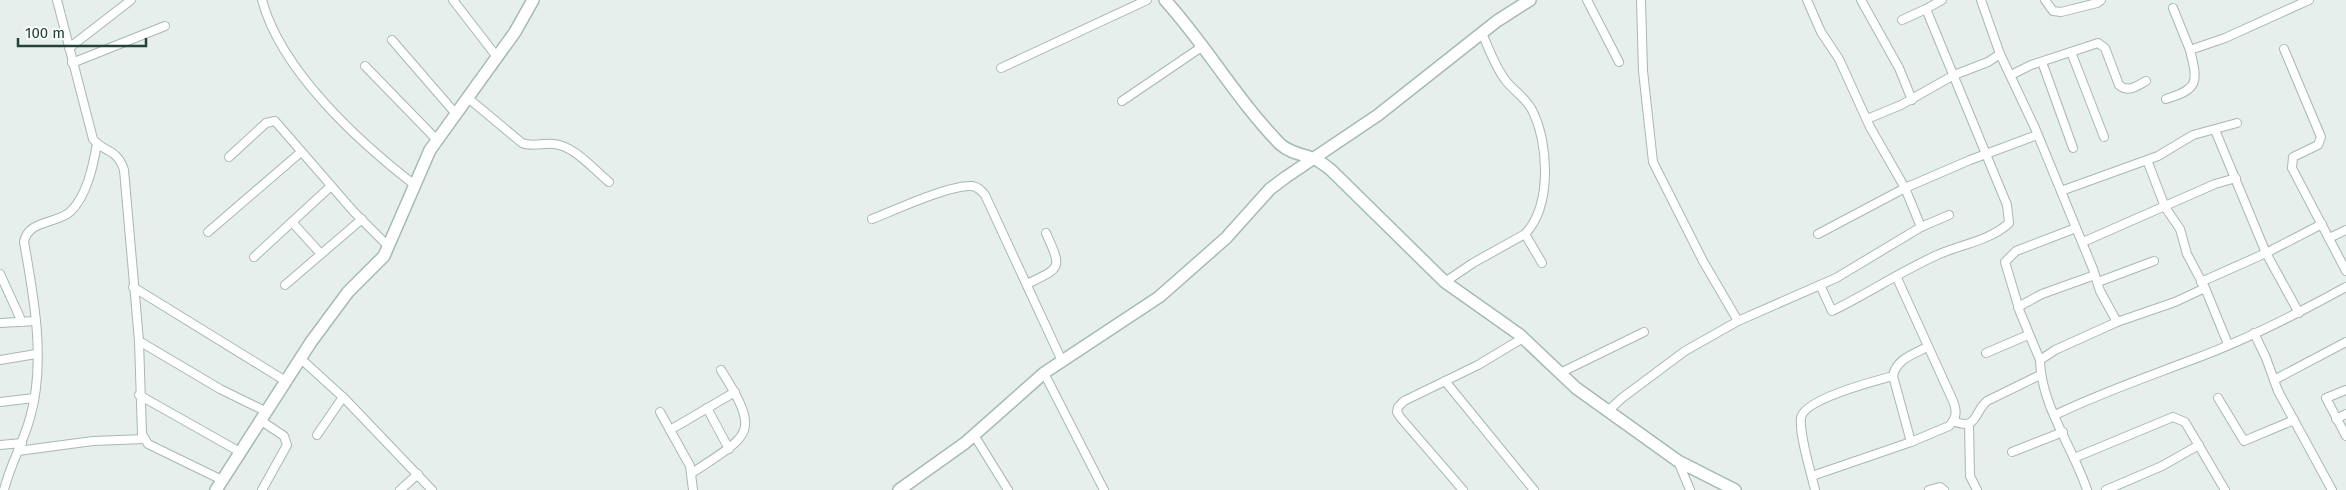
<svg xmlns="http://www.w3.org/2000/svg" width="2346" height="490" font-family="'Fira Sans',sans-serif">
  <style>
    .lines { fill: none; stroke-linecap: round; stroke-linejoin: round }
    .street-casing { stroke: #a8b8b2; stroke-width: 10 }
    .secondary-casing { stroke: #a4bbb3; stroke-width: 14 }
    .street { stroke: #fff; stroke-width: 8 }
    .secondary { stroke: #fff; stroke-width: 11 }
  </style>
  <rect width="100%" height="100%" fill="#e6efeb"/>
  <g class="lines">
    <defs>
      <g id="street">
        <path d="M57,0L93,139C104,153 117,148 124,170L139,341L142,434L148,444L222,480"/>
        <path d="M262,0C281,71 359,142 416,186"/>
        <path d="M453,0L497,57"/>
        <path d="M1587,0L1619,62"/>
        <path d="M1641,0L1643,71L1653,162L1703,261L1738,321"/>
        <path d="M1861,0L1899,68L1912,100"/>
        <path d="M1981,0L2000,54L2035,128L2093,269L2100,291L2117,322L2055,350L2040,360C2041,406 2073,447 2087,490"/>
        <path d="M2045,0L2053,11L2061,12L2097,3L2101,0"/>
        <path d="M2173,8L2190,50"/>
        <path d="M1902,20L1926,9"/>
        <path d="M392,40L456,114"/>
        <path d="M69,48L131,0"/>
        <path d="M2284,49L2321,137L2318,145L2293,157L2292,168L2346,271"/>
        <path d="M2071,52L2104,137"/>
        <path d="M2042,62L2073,148"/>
        <path d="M72,63L165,26"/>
        <path d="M365,66L437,140"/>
        <path d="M1001,68L1147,0"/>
        <path d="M2011,75L2031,65L2098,43L2105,48L2119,85C2128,93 2137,86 2146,81"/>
        <path d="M468,98L522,143C532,147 542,143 553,144C574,145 594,170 609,182"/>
        <path d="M2166,99C2199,89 2198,82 2190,50L2225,38L2309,0"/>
        <path d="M1122,101L1203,46"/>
        <path d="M1867,119L1901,105L1954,75L1988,62L2000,54"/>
        <path d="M229,157L266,123L275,121L354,212L389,247"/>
        <path d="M2147,160L2165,207L2180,229L2187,254L2205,288L2228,344"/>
        <path d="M2061,191L2158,156L2193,135L2237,123"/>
        <path d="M872,219C893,211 951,184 972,186C978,187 981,190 985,195L1062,361"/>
        <path d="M292,222L321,254"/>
        <path d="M1921,227L1949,215"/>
        <path d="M208,232L301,152"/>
        <path d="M1525,234L1542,263"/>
        <path d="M1818,234L1905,188L1970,160L2037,135"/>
        <path d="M2329,238L2346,230"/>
        <path d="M2083,242L2215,184L2236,178"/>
        <path d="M254,257L331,186"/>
        <path d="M0,274L22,322"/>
        <path d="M1445,282L1473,263L1525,234C1552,206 1549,143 1532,110C1526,98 1514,91 1506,81C1495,67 1489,49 1482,33"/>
        <path d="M2098,282L2154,261"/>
        <path d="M2201,282L2266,253L2215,130"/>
        <path d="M1027,284C1062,267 1062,269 1046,233"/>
        <path d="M285,285L362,219"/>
        <path d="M1820,285L1832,311C1867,294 1900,272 1935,256C1958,245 1990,241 2009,223L2007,205L1926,9L1942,0"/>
        <path d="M133,287L284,380"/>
        <path d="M2018,307L2042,294L2095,275"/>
        <path d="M2299,313L2266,253L2322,224"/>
        <path d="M2117,322L2175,302L2205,288"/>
        <path d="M0,323L36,321"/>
        <path d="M2254,333L2266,358L2278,391L2332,490"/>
        <path d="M139,341L220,389L265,411"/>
        <path d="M1986,353L2028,335"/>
        <path d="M300,358L345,399L432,490"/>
        <path d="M0,360L36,354"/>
        <path d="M2040,360L2020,312L2005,262L2016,251L2076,228"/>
        <path d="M1044,373L1104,490"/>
        <path d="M1560,373L1644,332"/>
        <path d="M2274,380L2346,342"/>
        <path d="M1445,381L1534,490"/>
        <path d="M2346,390L2326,398L2346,436"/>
        <path d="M139,395L240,452"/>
        <path d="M2218,398L2244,441L2294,420"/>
        <path d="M0,402L34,398"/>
        <path d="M707,408L729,449"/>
        <path d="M1608,411L1622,398L1685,351L1738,321L1836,278L1921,227L1905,188L1870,127L1839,59L1821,32L1807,0"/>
        <path d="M660,412L690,466L693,490"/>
        <path d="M2055,415C2100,393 2147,377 2194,359C2246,340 2297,314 2346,287"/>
        <path d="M2336,419L2346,414"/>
        <path d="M260,420L284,436L287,445L262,490"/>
        <path d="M1953,421C1978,431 1973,413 1987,401L2040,375"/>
        <path d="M1969,424L1970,476L1977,490"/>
        <path d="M670,430L735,392"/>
        <path d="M317,435L343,397"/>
        <path d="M974,435L1008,490"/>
        <path d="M1911,442L1893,376C1896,359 1914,354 1927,347"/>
        <path d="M0,445L22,443"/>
        <path d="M18,451L93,441L144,439"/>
        <path d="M2012,452L2063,432"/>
        <path d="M2074,458L2173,417L2185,422L2225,490"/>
        <path d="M1678,461L1690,490"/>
        <path d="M692,473C750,434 762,435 721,370"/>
        <path d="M1812,476L1911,442L1949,426C1957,418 1957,411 1953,401L1897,278"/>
        <path d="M4,490C10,465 23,443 30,418C46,363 34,297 24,242C28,220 56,224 70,212C87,196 93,166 97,144"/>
        <path d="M400,490L418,474"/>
        <path d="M1463,490L1400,417L1397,412L1398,407L1404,401L1478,365L1523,338"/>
        <path d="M1815,490C1811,472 1799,435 1801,418C1804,399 1875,381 1893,376"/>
        <path d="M1929,490L1940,487L1944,490"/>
        <path d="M2106,490L2162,466L2199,445"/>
      </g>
      <g id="secondary">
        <path d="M1165,0C1206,45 1237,100 1280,144C1291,154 1303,154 1315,159C1321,162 1326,166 1331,170L1445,282L1520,335L1576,388L1678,461L1735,490"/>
        <path d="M216,490L311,342L348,292L384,256L430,150L515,32L533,0"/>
        <path d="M899,490L965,443L1044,373L1159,297L1226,238L1270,189L1286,177L1378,115L1497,21L1530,0"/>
      </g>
    </defs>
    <!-- street casing -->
    <use href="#street" class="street-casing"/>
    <!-- secondary casing -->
    <use href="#secondary" class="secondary-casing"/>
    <!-- street -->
    <use href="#street" class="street"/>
    <!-- secondary -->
    <use href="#secondary" class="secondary"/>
  </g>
  <!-- scale -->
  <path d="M18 38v8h128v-8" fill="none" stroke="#24423a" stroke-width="2.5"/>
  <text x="25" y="38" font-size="15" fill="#24423a" stroke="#f7fbf9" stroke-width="4" paint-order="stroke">100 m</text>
</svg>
